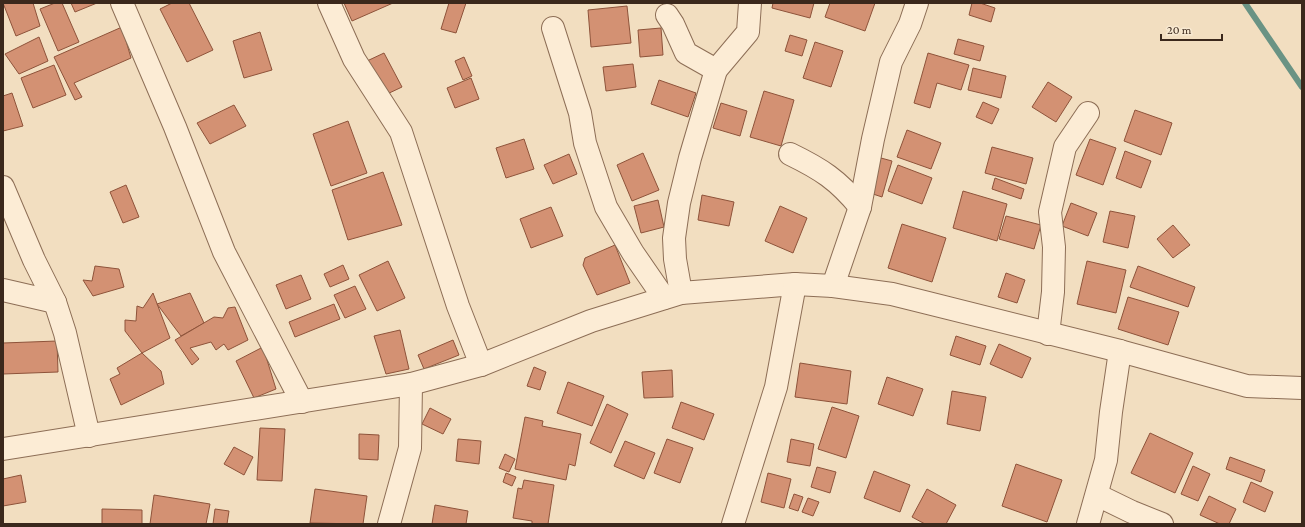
<svg xmlns="http://www.w3.org/2000/svg" width="1305" height="527" font-family="'Crimson Pro',serif">
  <style>
    .lines { fill: none; stroke-linecap: round; stroke-linejoin: round }
    .stream { stroke: #6a9384; stroke-width: 6 }
    .building { fill: #d39173; stroke: #8e533a }
    .minor-casing { stroke: #8d6e56; stroke-width: 24 }
    .minor { stroke: #fcecd5; stroke-width: 22 }
  </style>
  <rect width="100%" height="100%" fill="#f2dec0"/>
  <g class="lines">
    <!-- stream -->
    <path class="stream" d="M1245,3L1302,87"/>
  </g>
  <!-- building -->
  <g class="building">
    <path d="M3,3H33L40,26L16,36Z"/>
    <path d="M55,3H62L79,42L58,51L40,9Z"/>
    <path d="M71,3H97L75,12Z"/>
    <path d="M172,3H189L213,50L187,62L160,9Z"/>
    <path d="M344,3H393L352,21Z"/>
    <path d="M449,3H466L456,33L441,29Z"/>
    <path d="M773,3H814L810,18L772,8Z"/>
    <path d="M830,3H875L865,31L825,17Z"/>
    <path d="M972,3H980L995,8L991,22L969,15Z"/>
    <path d="M627,6L631,43L591,47L588,10Z"/>
    <path d="M122,27L131,58L74,83L82,97L75,100L54,57Z"/>
    <path d="M661,28L663,55L640,57L638,30Z"/>
    <path d="M260,32L272,70L244,78L233,41Z"/>
    <path d="M790,35L807,40L802,56L785,51Z"/>
    <path d="M39,37L48,61L19,74L5,54Z"/>
    <path d="M958,39L984,46L980,61L954,54Z"/>
    <path d="M815,42L843,51L831,87L803,78Z"/>
    <path d="M384,53L402,87L385,95L367,61Z"/>
    <path d="M928,53L969,65L961,90L937,83L930,108L914,103Z"/>
    <path d="M464,57L472,76L463,80L455,61Z"/>
    <path d="M633,64L636,87L606,91L603,67Z"/>
    <path d="M54,65L66,95L33,108L21,78Z"/>
    <path d="M973,68L1006,76L1001,98L968,90Z"/>
    <path d="M471,78L479,99L455,108L447,88Z"/>
    <path d="M659,80L696,93L688,117L651,104Z"/>
    <path d="M1048,82L1072,97L1056,122L1032,107Z"/>
    <path d="M764,91L794,100L781,146L750,137Z"/>
    <path d="M12,93L23,126L3,131V96Z"/>
    <path d="M983,102L999,109L992,124L976,117Z"/>
    <path d="M721,103L747,111L740,136L713,128Z"/>
    <path d="M234,105L246,126L210,144L197,123Z"/>
    <path d="M1135,110L1172,123L1161,155L1124,141Z"/>
    <path d="M348,121L367,173L331,186L313,134Z"/>
    <path d="M907,130L941,143L931,169L897,157Z"/>
    <path d="M524,139L534,169L506,178L496,148Z"/>
    <path d="M1090,139L1116,148L1103,185L1076,175Z"/>
    <path d="M992,147L1033,158L1026,184L985,173Z"/>
    <path d="M1125,151L1151,161L1141,188L1116,178Z"/>
    <path d="M643,153L659,190L632,201L617,165Z"/>
    <path d="M569,154L577,174L553,184L544,165Z"/>
    <path d="M881,158L892,161L882,197L870,193Z"/>
    <path d="M898,165L932,178L922,204L888,191Z"/>
    <path d="M383,172L402,225L348,240L332,190Z"/>
    <path d="M995,178L1024,189L1021,199L992,189Z"/>
    <path d="M126,185L139,217L123,223L110,192Z"/>
    <path d="M963,191L1007,204L997,241L953,228Z"/>
    <path d="M702,195L734,202L729,226L698,220Z"/>
    <path d="M658,200L664,227L641,233L634,206Z"/>
    <path d="M1071,203L1097,213L1088,236L1062,226Z"/>
    <path d="M780,206L807,218L793,253L765,241Z"/>
    <path d="M551,207L563,236L531,248L520,219Z"/>
    <path d="M1110,211L1135,216L1128,248L1103,242Z"/>
    <path d="M1006,216L1041,225L1034,249L999,239Z"/>
    <path d="M902,224L946,238L932,282L888,268Z"/>
    <path d="M1173,225L1190,245L1173,258L1157,239Z"/>
    <path d="M615,245L630,283L597,295L583,265L585,258Z"/>
    <path d="M388,261L405,298L377,311L359,275Z"/>
    <path d="M1087,261L1126,270L1116,313L1077,304Z"/>
    <path d="M343,265L349,279L330,287L324,274Z"/>
    <path d="M95,266L119,269L124,287L93,296L83,280L92,281Z"/>
    <path d="M1138,266L1195,287L1188,307L1130,287Z"/>
    <path d="M1006,273L1025,280L1017,303L998,297Z"/>
    <path d="M301,275L311,299L286,309L276,285Z"/>
    <path d="M355,286L366,309L345,318L334,295Z"/>
    <path d="M153,293L170,338L142,353L125,331V320L136,321L137,306L143,308Z"/>
    <path d="M190,293L204,323L181,336L157,304Z"/>
    <path d="M1128,297L1179,312L1168,345L1118,329Z"/>
    <path d="M334,304L340,319L295,337L289,322Z"/>
    <path d="M235,307L248,340L228,350L224,344L216,350L211,342L190,348L199,359L192,365L175,340L214,317L223,318L228,308Z"/>
    <path d="M400,330L409,369L386,374L374,336Z"/>
    <path d="M956,336L986,346L980,365L950,355Z"/>
    <path d="M453,340L459,355L424,369L418,355Z"/>
    <path d="M57,341L58,372L3,374V343Z"/>
    <path d="M999,344L1031,358L1022,378L990,364Z"/>
    <path d="M263,347L276,389L254,398L236,361Z"/>
    <path d="M142,353L161,371L164,384L121,405L110,379L120,374L117,368Z"/>
    <path d="M800,363L851,371L847,404L795,397Z"/>
    <path d="M534,367L546,372L540,390L527,386Z"/>
    <path d="M672,370L673,397L644,398L642,372Z"/>
    <path d="M887,377L923,389L913,416L878,404Z"/>
    <path d="M568,382L604,396L592,426L557,413Z"/>
    <path d="M952,391L986,397L980,431L947,424Z"/>
    <path d="M681,402L714,414L704,440L672,428Z"/>
    <path d="M607,404L628,414L611,453L590,443Z"/>
    <path d="M832,407L859,416L846,458L818,449Z"/>
    <path d="M430,408L451,419L443,434L422,424Z"/>
    <path d="M525,417L543,421L542,426L581,434L575,466L569,464L566,480L515,469Z"/>
    <path d="M260,428L285,429L282,481L257,480Z"/>
    <path d="M1150,433L1193,453L1175,493L1131,473Z"/>
    <path d="M359,434L379,435L378,460L359,459Z"/>
    <path d="M458,439L481,441L479,464L456,461Z"/>
    <path d="M667,439L693,448L680,483L654,473Z"/>
    <path d="M791,439L814,444L810,466L787,462Z"/>
    <path d="M625,441L655,453L644,479L614,466Z"/>
    <path d="M234,447L253,457L244,475L224,464Z"/>
    <path d="M505,454L515,459L509,472L499,468Z"/>
    <path d="M1230,457L1265,470L1261,482L1226,469Z"/>
    <path d="M1016,464L1062,480L1047,522L1002,506Z"/>
    <path d="M1193,466L1210,474L1198,501L1181,494Z"/>
    <path d="M817,467L836,472L830,493L811,487Z"/>
    <path d="M874,471L910,485L900,512L864,498Z"/>
    <path d="M506,473L516,477L512,486L503,482Z"/>
    <path d="M768,473L791,479L784,508L761,502Z"/>
    <path d="M21,475L26,502L3,506V479Z"/>
    <path d="M524,480L554,485L548,524H532V521L513,518L518,488L522,489Z"/>
    <path d="M1251,482L1273,492L1265,512L1243,502Z"/>
    <path d="M315,489L367,496L363,524L310,523Z"/>
    <path d="M927,489L956,505L946,524H925L912,517Z"/>
    <path d="M794,494L803,497L798,511L789,508Z"/>
    <path d="M154,495L210,504L206,524H150Z"/>
    <path d="M1209,496L1236,509L1229,524H1220L1200,515Z"/>
    <path d="M808,498L819,502L813,516L802,512Z"/>
    <path d="M435,505L468,511L466,524H432Z"/>
    <path d="M102,509L142,510V524H102Z"/>
    <path d="M215,509L229,511L227,524H213Z"/>
  </g>
  <g class="lines">
    <defs>
      <g id="minor">
        <path d="M122,3L175,127L224,252L302,402"/>
        <path d="M329,3L354,59L401,132L458,306L481,365"/>
        <path d="M667,15L673,24L686,53L716,70"/>
        <path d="M553,28L580,113L585,143L606,207L633,253L664,298"/>
        <path d="M790,154C821,169 838,180 860,207"/>
        <path d="M3,187L34,260L55,302L65,333L89,436"/>
        <path d="M833,286L860,207L873,139L891,62L910,24L917,3"/>
        <path d="M3,290L55,302"/>
        <path d="M681,293L675,259L674,238L679,203L690,158L716,70L748,32L750,3"/>
        <path d="M1048,334L1053,292L1054,247L1050,212L1065,147L1088,113"/>
        <path d="M3,449L411,384L481,365L591,321L681,293L795,284L833,286L892,294L1120,351L1247,386L1302,388"/>
        <path d="M1097,495L1132,512L1162,524"/>
        <path d="M389,524L410,448L411,384"/>
        <path d="M733,524L776,387L795,284"/>
        <path d="M1088,524L1106,460L1111,412L1120,351"/>
      </g>
    </defs>
    <!-- minor casing -->
    <use href="#minor" class="minor-casing"/>
    <!-- minor -->
    <use href="#minor" class="minor"/>
  </g>
  <!-- border -->
  <rect width="1305" height="527" fill="none" stroke="#3b281c" stroke-width="8"/>
  <!-- scale -->
  <path d="M1161 34v6h61v-6" fill="none" stroke="#3b281c" stroke-width="2"/>
  <text x="1167" y="34" font-size="12" fill="#3b281c" stroke="#f8e9d1" stroke-width="3" paint-order="stroke">20 m</text>
</svg>
